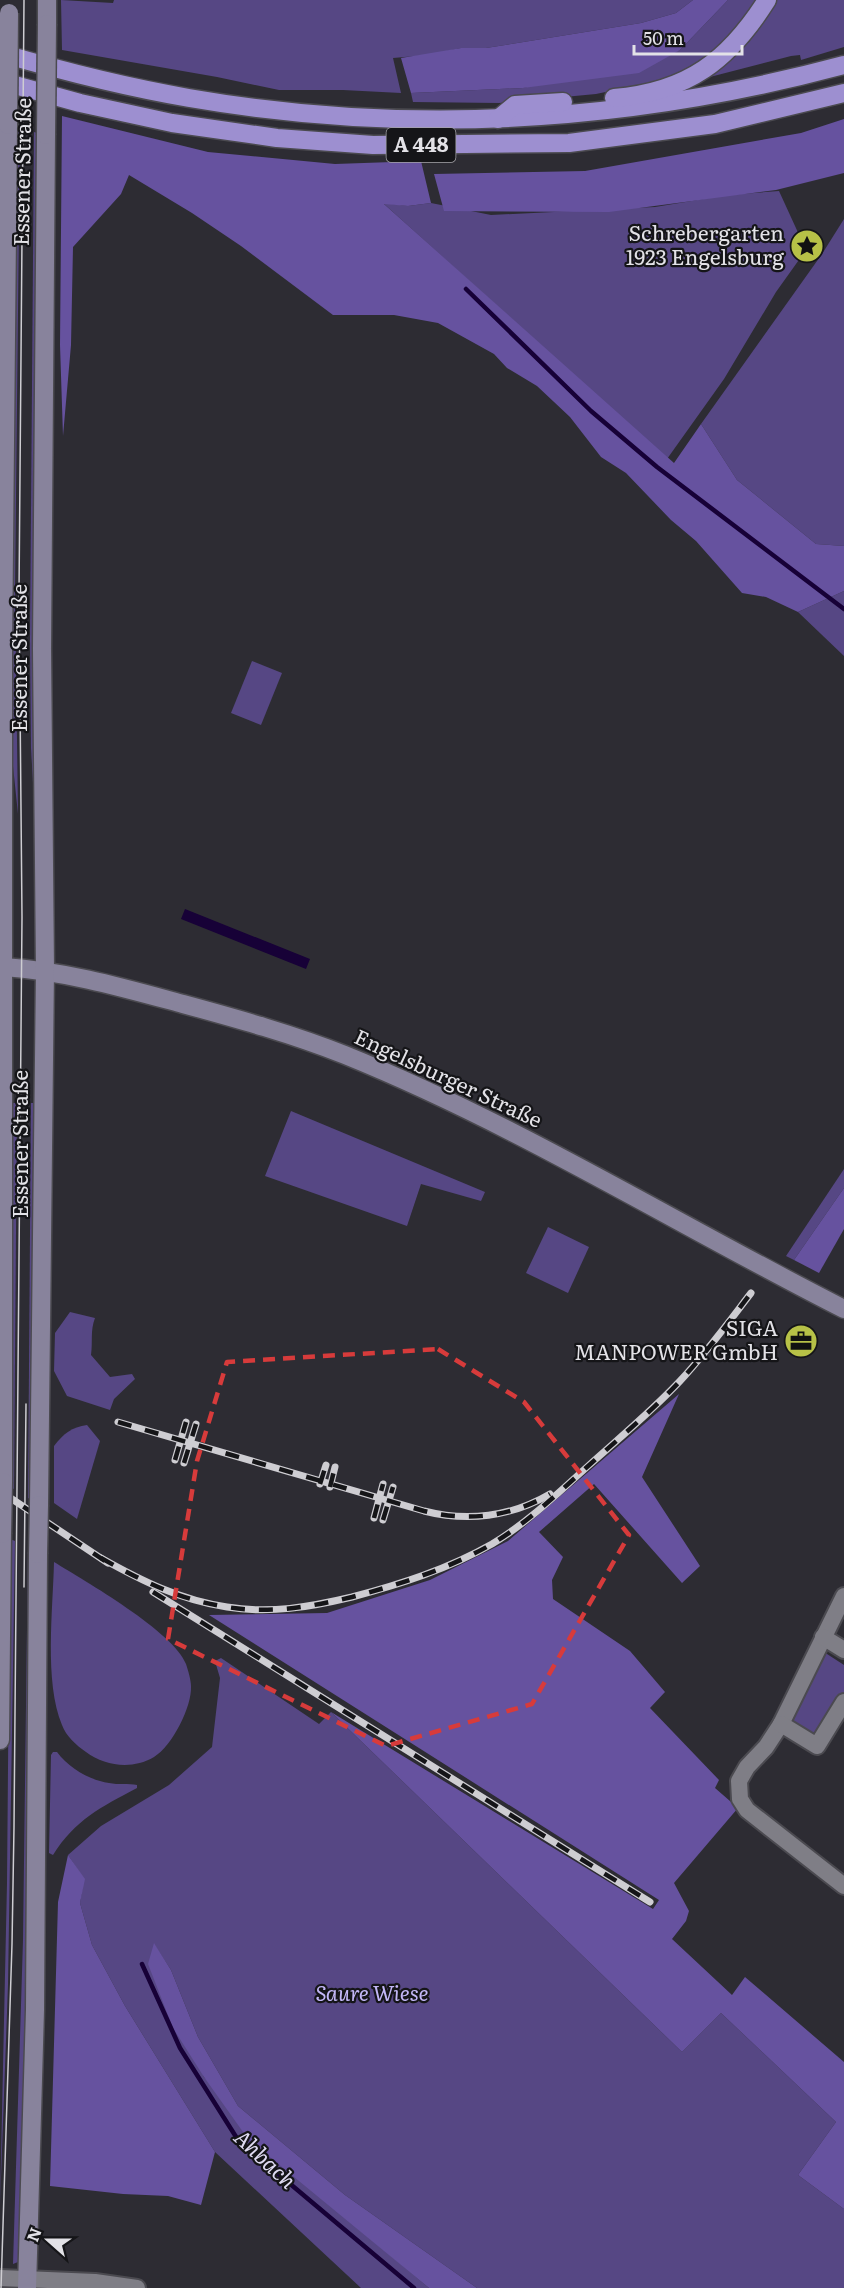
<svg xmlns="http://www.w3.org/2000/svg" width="844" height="2288" font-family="Literata,serif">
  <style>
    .green { fill: #564784 }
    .forest { fill: #66529f }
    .water { fill: #170137 }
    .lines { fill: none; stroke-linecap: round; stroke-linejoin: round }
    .stream { stroke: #170137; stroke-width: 4.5 }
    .street-casing { stroke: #4b4a50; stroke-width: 20 }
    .secondary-casing { stroke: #4b4a50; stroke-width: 21 }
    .highway-casing { stroke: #4b4a50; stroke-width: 21 }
    .street { stroke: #7f7e86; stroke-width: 16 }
    .secondary { stroke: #88839c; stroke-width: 18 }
    .highway { stroke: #9d8fd0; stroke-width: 18 }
    .tram { stroke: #cecdd2; stroke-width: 1.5 }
    .rail-casing { stroke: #cecdd2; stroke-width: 7 }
    .rail { stroke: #151518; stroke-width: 4.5; stroke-dasharray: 14; stroke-linecap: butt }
    .secondary-bridge-casing { stroke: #4b4a50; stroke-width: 21; stroke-linecap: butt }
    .secondary-bridge { stroke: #88839c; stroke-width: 18 }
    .marked { fill: none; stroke: #d73b3b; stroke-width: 4.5; stroke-dasharray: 12 8; stroke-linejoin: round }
    .labels { text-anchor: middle; stroke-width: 4.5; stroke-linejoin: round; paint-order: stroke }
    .shield { fill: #151518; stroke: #a5a4a9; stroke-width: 1.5 }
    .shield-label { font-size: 20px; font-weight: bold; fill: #e3e2e7 }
    .street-label { font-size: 21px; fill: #e3e2e7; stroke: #151518 }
    .poi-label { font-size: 21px; fill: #e3e2e7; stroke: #151518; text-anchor: end }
    .park-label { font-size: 21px; font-style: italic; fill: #c3b7f7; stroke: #151518 }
    .water-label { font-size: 22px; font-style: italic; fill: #dfdbf1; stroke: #151518 }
  </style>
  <rect width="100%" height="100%" fill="#2d2c33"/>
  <!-- green -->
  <g class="green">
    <path d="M61,0L113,3L114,0H693L676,13L641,23L486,48H461L428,55L393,58L401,93L343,90H279L217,77L62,50Z"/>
    <path d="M728,0H757L743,23L708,56L684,70L658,81L596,94L499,103L413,102L411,93L523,88L680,50Z"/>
    <path d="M776,0H844V47L801,60L800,55L791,56L706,78L749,42Z"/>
    <path d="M16,127L20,128L15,589L18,814L11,747Z"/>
    <path d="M34,132L37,133V810L34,800L31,748L30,639Z"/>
    <path d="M779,191L806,250L776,292L724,379L667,459L383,203L408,206L431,203L491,215L655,207L728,195Z"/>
    <path d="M844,219V546L816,544L737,480L701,424L822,254Z"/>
    <path d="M844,591V656L798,612Z"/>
    <path d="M252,661L282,673L261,725L231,713Z"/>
    <path d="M11,1103H17L14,1489L10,1487Z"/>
    <path d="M31,1103H36L32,1500L28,1498Z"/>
    <path d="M291,1111L485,1192L481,1201L421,1184L407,1226L265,1176Z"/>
    <path d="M844,1169V1188L794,1260L786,1256Z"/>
    <path d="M548,1227L589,1247L568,1293L526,1273Z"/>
    <path d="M70,1312L95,1318C90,1331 93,1341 91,1355L110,1377L132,1374L135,1379L114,1399L110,1410L67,1396L54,1371L55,1333Z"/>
    <path d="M87,1425L100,1441L77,1519L54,1503V1446C63,1434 72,1427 87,1425Z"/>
    <path d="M10,1539L15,1541L8,1985L0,2205L7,1883Z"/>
    <path d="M28,1549L31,1550L25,2089L21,2248L18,2262L13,2264L23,1940Z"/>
    <path d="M54,1562C85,1581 174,1632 186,1664C188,1670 191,1680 191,1686C192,1707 172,1746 154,1757C132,1770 105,1766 86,1752C76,1745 66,1736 62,1725C44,1682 53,1609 54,1562Z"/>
    <path d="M820,1654H827L844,1665V1694L824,1729L816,1733L809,1732L790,1721Z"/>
    <path d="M221,1658L319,1724L331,1712L682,2052L721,2013L836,2122L798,2175L844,2209V2288H477L345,2195L238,2106L198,2037L171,1970L154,1944L204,2077L359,2229L429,2288H361L215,2152L125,2006L92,1945L80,1903L84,1879L68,1855L101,1826L169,1785L212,1747L220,1678L215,1661Z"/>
    <path d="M53,1752H57C69,1768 89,1780 109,1783C118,1785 129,1783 137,1785V1788C101,1807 75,1820 53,1855L49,1853L51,1755Z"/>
  </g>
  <!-- forest -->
  <g class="forest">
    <path d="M693,0H728L680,50L639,73L523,88L411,93L401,58L461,48H486L641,23L676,13Z"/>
    <path d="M62,116L208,152L335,164L421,161L431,203L408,206L384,204L674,463L701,424L737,480L816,544L844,546V591L798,612L766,597L742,593L696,541L671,520L626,473L601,457L570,417L537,386L507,368L494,354L438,323L394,315H333L241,246L192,213L129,175L121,194L73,247L71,345L63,436L60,345Z"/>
    <path d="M844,119V173L776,190L609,212L444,211L434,174L585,171L801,133Z"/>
    <path d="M844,1188V1229L819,1273L794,1260Z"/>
    <path d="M679,1394L642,1477L700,1566L682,1583L594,1484L539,1532L563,1557L552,1580L553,1599L630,1651L665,1692L650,1708L719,1780L715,1788L738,1808L674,1883L689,1911L686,1921L672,1939L732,1995L745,1977L844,2062V2209L798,2175L836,2122L721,2013L682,2052L331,1712L653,1909L659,1900L209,1615L327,1613L430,1580L508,1541Z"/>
    <path d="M68,1855L85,1879L80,1903L92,1945L125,2006L215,2152L201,2205L168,2196L123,2194L50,2186L58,1902Z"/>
    <path d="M154,1943L171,1970L198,2037L238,2106L345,2195L477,2288H429L248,2139L204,2077L173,2028L148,1964Z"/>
  </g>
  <!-- water -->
  <path class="water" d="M185,909L310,959L306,969L181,919Z"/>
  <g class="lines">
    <!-- stream -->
    <g class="stream">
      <path d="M466,289L591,411L657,467L844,609"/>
      <path d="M142,1964L180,2048L238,2140L414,2288"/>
    </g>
    <defs>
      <g id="street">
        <path d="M844,1596L781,1724L766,1747L747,1767L739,1781L740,1799L747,1810L844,1886"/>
        <path d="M823,1637L844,1650"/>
        <path d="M781,1724L817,1746L844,1702"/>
        <path d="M0,2278L95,2282L137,2288"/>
      </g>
      <g id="secondary">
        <path d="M47,24V0"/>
        <path d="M4,967C65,971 124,988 183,1004C238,1019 292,1034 345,1055C518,1125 678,1225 844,1309"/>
        <path d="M3,1482V654L8,125"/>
        <path d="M39,1505L45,970L42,649L46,135"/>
        <path d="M0,1740L2,1534"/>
        <path d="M27,2288L35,2010L38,1554"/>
      </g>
      <g id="highway">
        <path d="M0,53C62,71 125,87 189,98C410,136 628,123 844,65"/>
        <path d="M0,81L80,103L172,123L277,138L373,145L569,143L715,124L844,93"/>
        <path d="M614,98C688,92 729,60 767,0"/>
        <path d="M498,119L515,105L563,102"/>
      </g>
    </defs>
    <!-- street casing -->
    <use href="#street" class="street-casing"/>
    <!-- secondary casing -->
    <use href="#secondary" class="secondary-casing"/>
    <!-- highway casing -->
    <use href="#highway" class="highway-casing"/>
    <!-- street -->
    <use href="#street" class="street"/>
    <!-- secondary -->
    <use href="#secondary" class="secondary"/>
    <!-- highway -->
    <use href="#highway" class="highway"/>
    <!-- tram -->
    <g class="tram">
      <path d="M24,1587L26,1404"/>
      <path d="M1,2288L12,1944L14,1827L22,917L19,593L24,0"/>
    </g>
    <defs>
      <g id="rail">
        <path d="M118,1422L424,1511C467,1522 511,1517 550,1494"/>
        <path d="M175,1460L186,1422"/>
        <path d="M184,1463L196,1424"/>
        <path d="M320,1484L326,1465"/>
        <path d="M330,1487L335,1467"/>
        <path d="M0,1491L108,1563"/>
        <path d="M374,1518L383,1484"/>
        <path d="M383,1520L393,1487"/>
        <path d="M101,1558C142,1581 180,1600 227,1607C270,1614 310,1607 352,1597C401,1584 448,1569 492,1544C527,1523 557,1494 587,1467C618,1439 651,1412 680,1381C706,1353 728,1323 751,1293"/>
        <path d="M153,1592L650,1902"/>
      </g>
    </defs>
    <!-- rail casing -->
    <use href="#rail" class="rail-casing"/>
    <!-- rail -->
    <use href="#rail" class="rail"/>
    <defs>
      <g id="secondary-bridge">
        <path d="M8,125L9,13"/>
        <path d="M46,135L47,24"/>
        <path d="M2,1534L3,1482"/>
        <path d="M38,1554L39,1505"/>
      </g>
    </defs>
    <!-- secondary-bridge casing -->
    <use href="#secondary-bridge" class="secondary-bridge-casing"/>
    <!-- secondary-bridge -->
    <use href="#secondary-bridge" class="secondary-bridge"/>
  </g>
  <!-- marked area -->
  <path class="marked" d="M438,1349L524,1402L629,1535L532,1704L386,1746L168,1639L197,1461L227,1362Z"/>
  <!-- icons -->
  <defs>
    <symbol id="sight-disc" viewBox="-11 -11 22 22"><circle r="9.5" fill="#b7c147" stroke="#151518"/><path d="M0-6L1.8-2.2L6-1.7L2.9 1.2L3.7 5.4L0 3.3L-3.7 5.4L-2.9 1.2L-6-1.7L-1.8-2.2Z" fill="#111"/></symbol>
    <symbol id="office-disc" viewBox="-11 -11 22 22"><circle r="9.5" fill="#b7c147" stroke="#151518"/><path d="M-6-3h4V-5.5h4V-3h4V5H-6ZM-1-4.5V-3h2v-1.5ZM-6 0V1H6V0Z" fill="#111"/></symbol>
  </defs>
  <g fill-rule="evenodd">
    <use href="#sight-disc" x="788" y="227" width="38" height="38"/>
    <use href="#office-disc" x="782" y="1322" width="38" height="38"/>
  </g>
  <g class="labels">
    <!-- shield labels -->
    <rect class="shield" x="386.5" y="128" width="69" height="34" rx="4.5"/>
    <g class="shield-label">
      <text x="421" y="152">A 448</text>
    </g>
    <!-- street labels -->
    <g class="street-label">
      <text transform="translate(23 172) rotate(-89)" y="7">Essener Straße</text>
      <text transform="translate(20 658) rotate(-90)" y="7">Essener Straße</text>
      <text transform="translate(448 1079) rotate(25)" y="7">Engelsburger Straße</text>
      <text transform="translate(21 1144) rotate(-90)" y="7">Essener Straße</text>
    </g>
    <!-- poi labels -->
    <g class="poi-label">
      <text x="784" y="241">Schrebergarten<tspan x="784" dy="24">1923 Engelsburg</tspan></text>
      <text x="778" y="1336">SIGA<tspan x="778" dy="24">MANPOWER GmbH</tspan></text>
    </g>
    <!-- park labels -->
    <g class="park-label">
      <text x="372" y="2001">Saure Wiese</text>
    </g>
    <!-- water labels -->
    <g class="water-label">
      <text transform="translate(265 2159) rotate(43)" y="8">Ahbach</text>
    </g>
  </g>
  <!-- north arrow -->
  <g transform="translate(48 2240) rotate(291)" stroke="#151518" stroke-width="4.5" paint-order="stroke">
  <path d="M0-4.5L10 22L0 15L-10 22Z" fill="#e3e2e7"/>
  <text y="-9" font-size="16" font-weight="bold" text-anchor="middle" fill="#e3e2e7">N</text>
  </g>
  <!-- scale -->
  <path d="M634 45v9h108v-9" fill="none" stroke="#e3e2e7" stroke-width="3"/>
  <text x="643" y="45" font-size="18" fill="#e3e2e7" stroke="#151518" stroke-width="4.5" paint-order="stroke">50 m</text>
</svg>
